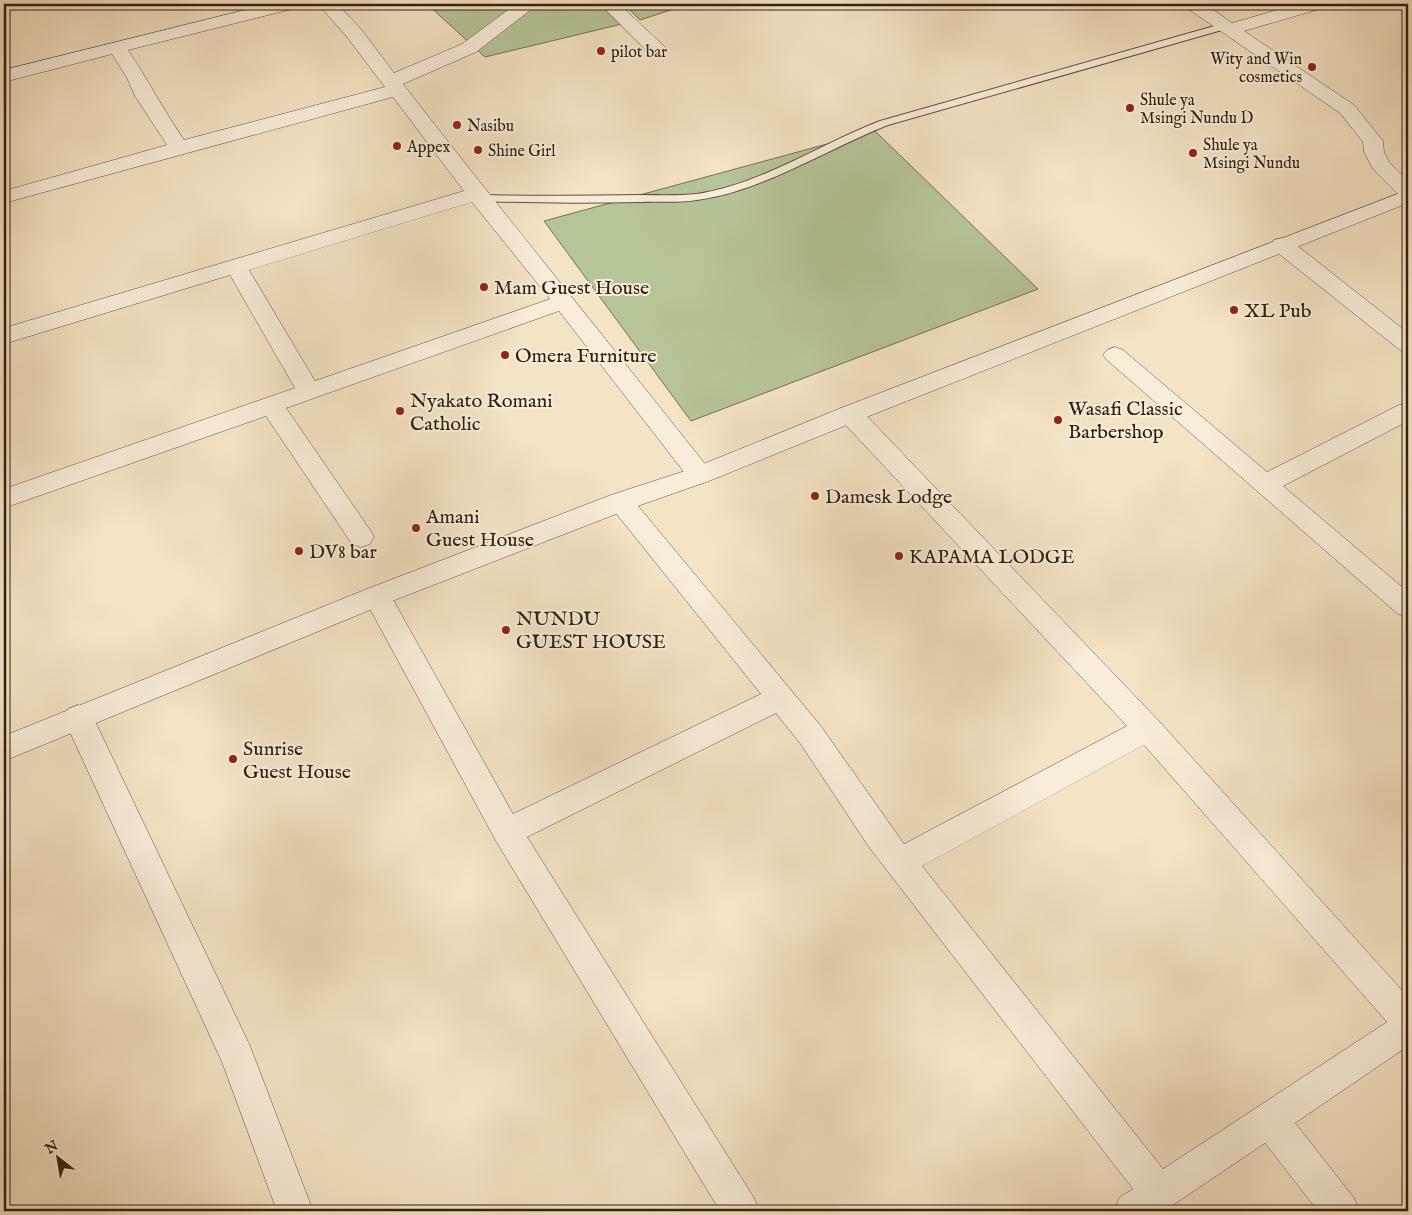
<svg xmlns="http://www.w3.org/2000/svg" width="1412" height="1215" font-family="'IM FELL English',serif">
  <style>
    .green { fill: #b6c598; stroke: #747254 }
    .lines { fill: none; stroke-linecap: round; stroke-linejoin: round }
    .service-casing { stroke: #62513d; stroke-width: 2 }
    .minor-casing { stroke: #62513d; stroke-width: 1 }
    .tertiary-casing { stroke: #62513d; stroke-width: 1 }
    .service { fill: #f8edd9; fill-rule: evenodd }
    .minor { fill: #f8edd9; fill-rule: evenodd }
    .tertiary { fill: #f8edd9; fill-rule: evenodd }
    .poi-dot { fill: #8f2418; stroke: #f8edd9; stroke-width: 2 }
    .labels { text-anchor: middle; stroke-width: 4; stroke-linejoin: round; paint-order: stroke }
    .far-poi-label { font-size: 16px; fill: #322010; stroke: #f8edd9; text-anchor: start }
    .poi-label { font-size: 20px; fill: #322010; stroke: #f8edd9; text-anchor: start }
  </style>
  <rect width="100%" height="100%" fill="#f4e3c4"/>
  <filter id="stains"><feTurbulence type="fractalNoise" baseFrequency=".004" numOctaves="4"/><feColorMatrix values="0 0 0 0 .2 0 0 0 0 .09 0 0 0 0 .02 0 0 0 .5 -.17"/></filter>
  <radialGradient id="worn" r=".72"><stop offset=".6" stop-color="#630" stop-opacity="0"/><stop offset="1" stop-color="#630" stop-opacity=".3"/></radialGradient>
  <!-- green -->
  <g class="green">
    <path d="M427,4H607L626,23L485,57Z"/>
    <path d="M624,4H689L640,20Z"/>
    <path d="M875,131L1038,289L691,421L544,221Z"/>
  </g>
  <g class="lines">
    <defs>
      <path id="service" d="M1225,23L1229,24V28L888,125C827,149 761,192 697,200C679,203 659,201 640,202C587,203 533,203 480,201L474,198L480,195C533,196 586,196 640,195C658,195 678,196 697,194C762,184 820,144 880,121Z"/>
      <g id="minor">
        <path d="M269,4H299L296,8L128,50C148,80 164,111 184,140L385,87L347,37L318,4H337L361,29L394,73L462,44L516,4H536L533,8L476,52L403,84C503,213 607,340 709,469L713,475L709,481L700,484L691,481L559,311L286,408L370,530L374,537L370,544L361,547L352,544L266,416L4,508V489L295,388L230,275L4,344V328L464,191L393,97L4,203V191L167,145L135,96L127,78L112,54L4,82V70ZM472,202L550,299L315,381L249,270Z"/>
        <path d="M600,4H619L665,47L667,51L665,55L658,57L651,55Z"/>
        <path d="M1184,4H1205L1232,23L1298,4H1326L1323,8L1244,31L1354,105L1383,141L1384,152L1389,162L1408,181V199L1401,197L1373,169L1364,152L1363,142L1340,113L1187,8Z"/>
        <path d="M1282,238L1290,240L1408,333V353L1400,350L1274,250L1271,245L1274,240Z"/>
        <path d="M1115,347L1123,350L1267,472L1399,405L1408,403V421L1283,486L1408,592V617L1398,614L1107,360L1103,355L1107,350Z"/>
        <path d="M850,406L859,408L1158,720L1408,997V1046L1295,1123L1354,1198L1359,1211H1318L1265,1143L1164,1211H1114L1119,1198L1133,1189L869,847L800,743L776,713L527,837L754,1198L760,1211H720L496,841L363,596L367,589L377,586L387,589L513,814L761,694L607,502L611,495L620,493L629,495L820,725L904,844L1127,726L841,420L838,414L841,408ZM1144,745L1387,1022L1163,1169L922,866Z"/>
        <path d="M78,705L88,709L93,717L250,1046L313,1211H277L222,1062L63,717L68,709Z"/>
      </g>
      <path id="tertiary" d="M1408,190V203L859,420L709,481L629,509L387,603L4,761V736L367,589L611,495L691,469L841,408Z"/>
    </defs>
    <!-- service casing -->
    <use href="#service" class="service-casing"/>
    <!-- minor casing -->
    <use href="#minor" class="minor-casing"/>
    <!-- tertiary casing -->
    <use href="#tertiary" class="tertiary-casing"/>
    <!-- service -->
    <use href="#service" class="service"/>
    <!-- minor -->
    <use href="#minor" class="minor"/>
    <!-- tertiary -->
    <use href="#tertiary" class="tertiary"/>
  </g>
  <!-- markers -->
  <g class="poi-dot">
    <circle cx="601" cy="51" r="5"/>
    <circle cx="1312" cy="67" r="5"/>
    <circle cx="1130" cy="108" r="5"/>
    <circle cx="457" cy="125" r="5"/>
    <circle cx="397" cy="146" r="5"/>
    <circle cx="478" cy="150" r="5"/>
    <circle cx="1193" cy="153" r="5"/>
    <circle cx="484" cy="287" r="5"/>
    <circle cx="1234" cy="310" r="5"/>
    <circle cx="505" cy="355" r="5"/>
    <circle cx="400" cy="411" r="5"/>
    <circle cx="1058" cy="420" r="5"/>
    <circle cx="815" cy="496" r="5"/>
    <circle cx="416" cy="528" r="5"/>
    <circle cx="299" cy="551" r="5"/>
    <circle cx="899" cy="556" r="5"/>
    <circle cx="506" cy="630" r="5"/>
    <circle cx="233" cy="759" r="5"/>
  </g>
  <g class="labels">
    <!-- far-poi labels -->
    <g class="far-poi-label">
      <text x="611" y="57">pilot bar</text>
      <text x="1302" y="64" text-anchor="end">Wity and Win<tspan x="1302" dy="18">cosmetics</tspan></text>
      <text x="1140" y="105">Shule ya<tspan x="1140" dy="18">Msingi Nundu D</tspan></text>
      <text x="467" y="131">Nasibu</text>
      <text x="1203" y="150">Shule ya<tspan x="1203" dy="18">Msingi Nundu</tspan></text>
      <text x="407" y="152">Appex</text>
      <text x="488" y="156">Shine Girl</text>
    </g>
    <!-- poi labels -->
    <g class="poi-label">
      <text x="494" y="294">Mam Guest House</text>
      <text x="1244" y="317">XL Pub</text>
      <text x="515" y="362">Omera Furniture</text>
      <text x="410" y="407">Nyakato Romani<tspan x="410" dy="23">Catholic</tspan></text>
      <text x="1068" y="415">Wasafi Classic<tspan x="1068" dy="23">Barbershop</tspan></text>
      <text x="825" y="503">Damesk Lodge</text>
      <text x="426" y="523">Amani<tspan x="426" dy="23">Guest House</tspan></text>
      <text x="309" y="558">DV8 bar</text>
      <text x="909" y="563">KAPAMA LODGE</text>
      <text x="516" y="625">NUNDU<tspan x="516" dy="23">GUEST HOUSE</tspan></text>
      <text x="243" y="755">Sunrise<tspan x="243" dy="23">Guest House</tspan></text>
    </g>
  </g>
  <!-- margin -->
  <rect width="1412" height="1215" fill="none" stroke="#f4e3c4" stroke-width="20"/>
  <rect x="5" y="5" width="1402" height="1205" fill="none" stroke="#322010" stroke-width="2.5"/>
  <rect x="10" y="10" width="1392" height="1195" fill="none" stroke="#322010"/>
  <!-- north arrow -->
  <g transform="translate(58 1158) rotate(329)" stroke="#f8edd9" stroke-width="4" paint-order="stroke">
  <path d="M0-4L9 19L0 12L-9 19Z" fill="#322010"/>
  <text y="-8" font-size="14" font-weight="bold" text-anchor="middle" fill="#322010">N</text>
  </g>
  <rect width="100%" height="100%" filter="url(#stains)"/>
  <rect width="100%" height="100%" fill="url(#worn)"/>
</svg>
